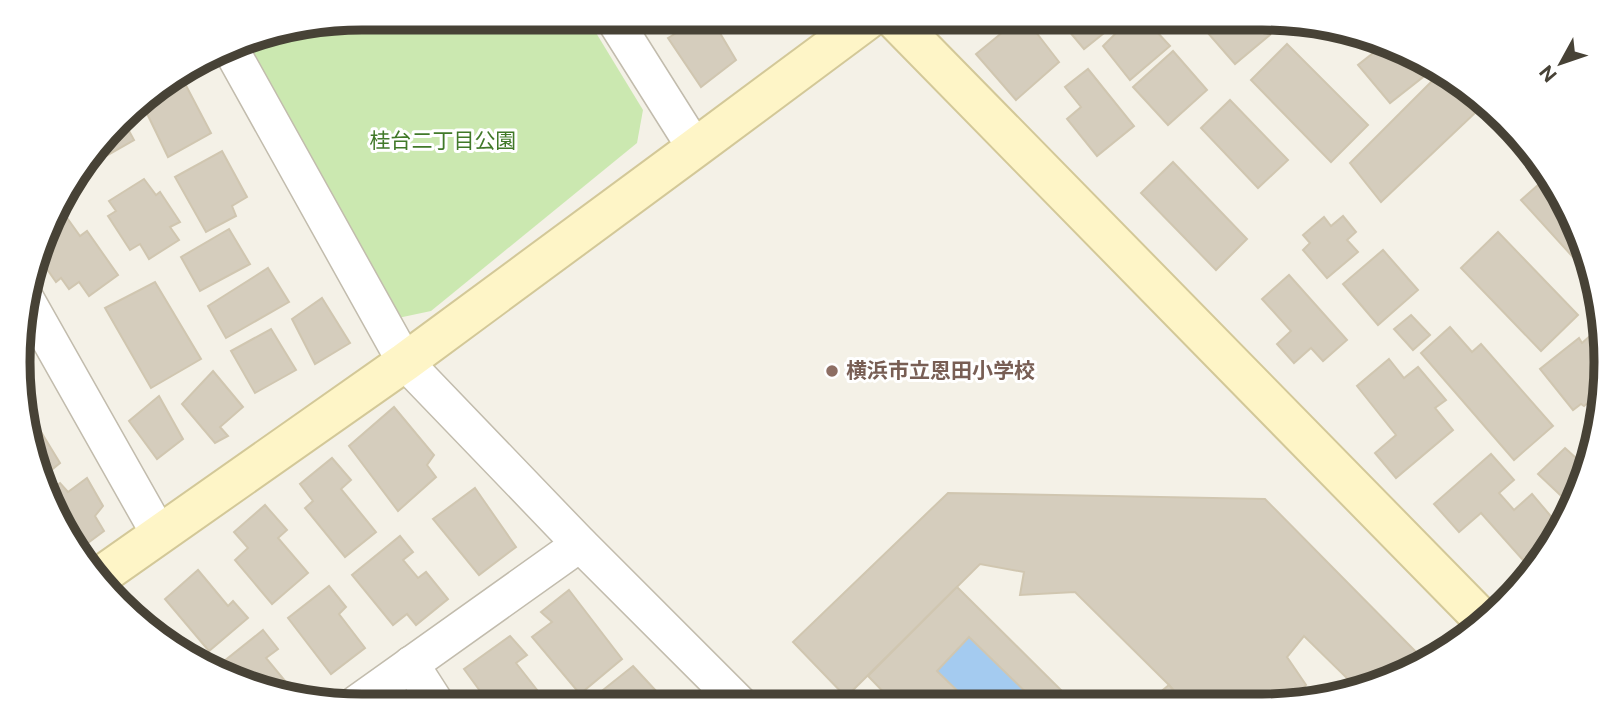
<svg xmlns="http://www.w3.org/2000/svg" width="1624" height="724" font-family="'Public Sans','Noto Sans JP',sans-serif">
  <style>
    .green { fill: #cbe8b0 }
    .water { fill: #a4cbf0 }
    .building { fill: #d5cdbd; stroke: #d0c6b0; stroke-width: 2 }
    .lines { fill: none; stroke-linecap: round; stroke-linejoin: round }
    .street-casing { stroke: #c2bcad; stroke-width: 38 }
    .secondary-casing { stroke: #d3c898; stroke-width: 42 }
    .street { stroke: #fff; stroke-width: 35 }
    .secondary { stroke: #fef5c7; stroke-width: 38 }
    .education-dot { fill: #8d6e63; stroke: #fff; stroke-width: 2.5 }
    .labels { text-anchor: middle; stroke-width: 6; stroke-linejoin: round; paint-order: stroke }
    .park-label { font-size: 21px; fill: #417929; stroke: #fff }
    .education-label { font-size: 21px; font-weight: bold; fill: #785e54; stroke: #fff; text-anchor: start }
    .rim { fill: none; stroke: #474236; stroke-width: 9 }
  </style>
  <rect width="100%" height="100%" fill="#f4f1e7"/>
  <!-- green -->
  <path class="green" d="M362,18H587L643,110L637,143L431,311L398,318L246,39L251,36Z"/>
  <!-- water -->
  <path class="water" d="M969,637L1038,704L972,705L937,671Z"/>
  <!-- building -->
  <g class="building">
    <path d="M701,18H711L736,60L701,87L668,38Z"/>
    <path d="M1020,18H1025L1059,62L1016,100L976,54Z"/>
    <path d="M1058,18H1097L1108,30L1084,49Z"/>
    <path d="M1131,18H1144L1170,46L1130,80L1103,46Z"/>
    <path d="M1186,18H1211L1195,30Z"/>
    <path d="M1226,18H1256L1271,34L1235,64L1208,33Z"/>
    <path d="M1387,42L1393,44L1432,70L1390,103L1358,65Z"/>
    <path d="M1287,44L1368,125L1331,162L1251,80Z"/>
    <path d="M1173,51L1207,90L1168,125L1133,87Z"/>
    <path d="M1088,69L1134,126L1097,156L1067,119L1081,107L1065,87Z"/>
    <path d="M1439,74L1447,79L1475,113L1381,202L1350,163Z"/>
    <path d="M181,76L211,133L168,157L141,101Z"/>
    <path d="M1465,91L1489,107L1483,112Z"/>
    <path d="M1230,100L1288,160L1258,188L1201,128Z"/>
    <path d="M122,118L134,140L83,169L82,167Z"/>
    <path d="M222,151L247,197L232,206L236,216L206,232L175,177Z"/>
    <path d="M1173,162L1247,239L1216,270L1141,193Z"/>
    <path d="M1546,178L1580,230L1587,262L1582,267L1521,200Z"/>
    <path d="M144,179L156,195L160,192L180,222L170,227L179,240L149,259L140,244L130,250L108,216L116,211L109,201Z"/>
    <path d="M65,215L80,236L87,231L118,275L89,296L79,282L69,289L61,278L56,282L40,259L53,251L45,240L51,224Z"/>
    <path d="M1343,216L1356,232L1347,240L1358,252L1327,278L1303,250L1310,243L1303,235L1324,217L1331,226Z"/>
    <path d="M229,229L250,264L200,291L181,257Z"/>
    <path d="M1498,232L1578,315L1541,351L1461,268Z"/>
    <path d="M1383,250L1418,290L1378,325L1343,284Z"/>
    <path d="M268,268L289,302L226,338L208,306Z"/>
    <path d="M1289,275L1347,340L1323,361L1311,348L1294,363L1277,344L1291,331L1262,299Z"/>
    <path d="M155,282L201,359L151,388L105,308Z"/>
    <path d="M322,298L350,343L315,364L292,319Z"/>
    <path d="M1411,315L1430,335L1413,350L1394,329Z"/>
    <path d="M1450,327L1472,352L1481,344L1553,426L1514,460L1421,353Z"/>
    <path d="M271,329L296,370L255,393L231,351Z"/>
    <path d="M1590,336L1605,355L1606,362L1600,393L1584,406L1581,404L1573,410L1540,369L1579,338L1582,343Z"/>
    <path d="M1389,359L1404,378L1418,367L1446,400L1435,408L1453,430L1396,478L1375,453L1396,435L1357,386Z"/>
    <path d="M213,371L243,407L220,427L228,436L215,443L182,404Z"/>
    <path d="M159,396L183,439L157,459L129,421Z"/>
    <path d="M394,407L434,455L427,465L436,477L398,511L349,446Z"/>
    <path d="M27,409L60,463L44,476L22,412Z"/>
    <path d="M1565,448L1586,467L1580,493L1573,507L1538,474Z"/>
    <path d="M1491,454L1514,480L1499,493L1514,510L1532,494L1560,527L1523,560L1481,513L1459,532L1434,504Z"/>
    <path d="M332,458L351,480L341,489L376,532L345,557L305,508L313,501L300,484Z"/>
    <path d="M87,478L103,506L95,516L104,531L77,551L61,527L49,491L60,483L68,492Z"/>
    <path d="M475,488L516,547L479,575L433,519Z"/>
    <path d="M948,493L1265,499L1426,662L1394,680L1359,690L1304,636L1287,657L1306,685L1288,704H1185L1169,685L1075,592L1020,595L1024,572L980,564L846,697L793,642Z"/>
    <path d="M265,505L287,530L278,538L308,573L272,604L235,560L248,548L234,532Z"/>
    <path d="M400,536L413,552L403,560L418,578L426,572L448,599L416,625L407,614L393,625L352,575Z"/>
    <path d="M198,570L228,606L233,601L248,618L209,651L165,599Z"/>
    <path d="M329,586L346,607L339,614L365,648L331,674L288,618Z"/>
    <path d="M957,587L1075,704H1038L969,637L937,671L972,705H896L868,676Z"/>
    <path d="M569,590L622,659L580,694L532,637L552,622L541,612Z"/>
    <path d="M263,630L278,649L266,658L295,693L230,680L234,676L223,662Z"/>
    <path d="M510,636L527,655L516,663L548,704L545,706H491L464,669Z"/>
    <path d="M633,666L670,706H603L598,694Z"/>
    <path d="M1169,685L1185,704H1146Z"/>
  </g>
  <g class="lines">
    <defs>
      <g id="street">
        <path d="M613,18L695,148"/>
        <path d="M230,48L405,362L580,544L741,705"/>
        <path d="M24,295L159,534"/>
        <path d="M411,664L438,706"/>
        <path d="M354,705L580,544"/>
      </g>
      <g id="secondary">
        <path d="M893,18L1485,622"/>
        <path d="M99,577L405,362L695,148L870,18"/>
      </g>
    </defs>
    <!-- street casing -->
    <use href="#street" class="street-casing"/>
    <!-- secondary casing -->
    <use href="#secondary" class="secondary-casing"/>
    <!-- street -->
    <use href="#street" class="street"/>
    <!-- secondary -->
    <use href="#secondary" class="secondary"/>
  </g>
  <!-- markers -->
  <circle class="education-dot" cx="832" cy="371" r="7"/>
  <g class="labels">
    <!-- park labels -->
    <g class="park-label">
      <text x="443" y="148">桂台二丁目公園</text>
    </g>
    <!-- education labels -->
    <g class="education-label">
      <text x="846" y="378">横浜市立恩田小学校</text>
    </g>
  </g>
  <!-- crop -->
  <path d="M0 0H1624V724H0ZM362 30H1262A332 332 0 0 1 1594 362V362A332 332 0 0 1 1262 694H362A332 332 0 0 1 30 362V362A332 332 0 0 1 362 30Z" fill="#fff" fill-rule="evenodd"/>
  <path class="rim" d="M362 30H1262A332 332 0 0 1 1594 362V362A332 332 0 0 1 1262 694H362A332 332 0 0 1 30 362V362A332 332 0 0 1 362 30Z"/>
  <!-- north arrow -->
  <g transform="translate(1561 63) rotate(230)" stroke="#ffffff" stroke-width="5" paint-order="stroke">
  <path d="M0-5L12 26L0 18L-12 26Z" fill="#474236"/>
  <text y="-10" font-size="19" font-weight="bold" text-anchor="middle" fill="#474236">N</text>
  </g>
</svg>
